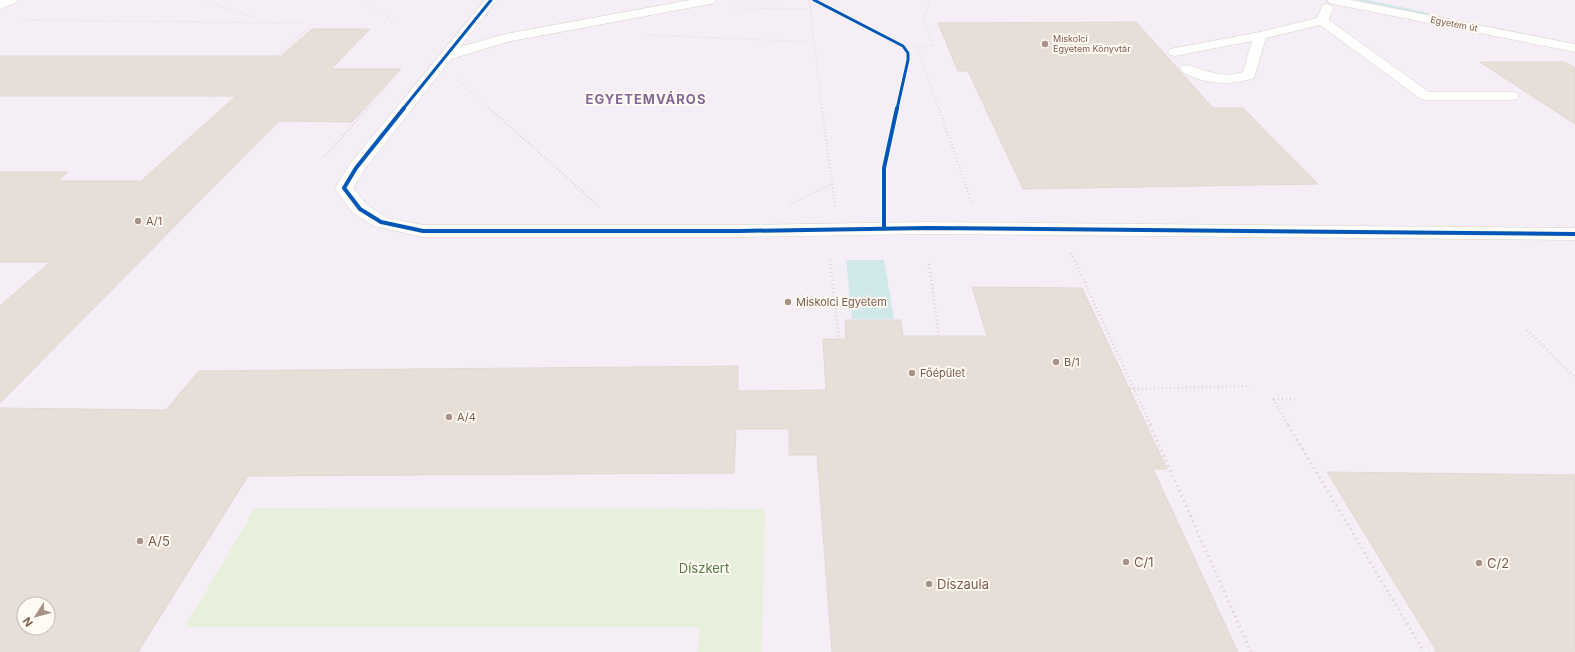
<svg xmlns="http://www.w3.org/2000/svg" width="1575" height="652" font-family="Inter,sans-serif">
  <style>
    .education { fill: #f6eef6; fill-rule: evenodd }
    .green { fill: #e7f0db }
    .water { fill: #d0e8ea }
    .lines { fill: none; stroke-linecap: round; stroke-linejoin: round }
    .stream { fill: #d0e8ea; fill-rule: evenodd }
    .building { fill: #e6ded7; stroke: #e2d8d2; fill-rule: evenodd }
    .minor-casing { stroke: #d7d1cb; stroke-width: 1 }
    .path-far3 { stroke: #dcd5d0; stroke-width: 1.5; stroke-dasharray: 0.5 2; stroke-linecap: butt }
    .path-far2 { stroke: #dcd5d0; stroke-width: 2; stroke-dasharray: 1 2.5; stroke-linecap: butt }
    .path-far1 { stroke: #dcd5d0; stroke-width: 2.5; stroke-dasharray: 1 3; stroke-linecap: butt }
    .path { stroke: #dcd5d0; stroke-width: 3; stroke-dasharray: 1.5 4; stroke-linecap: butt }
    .minor { fill: #fefefd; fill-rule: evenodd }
    .path-bridge { stroke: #dcd5d0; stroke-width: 2.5; stroke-dasharray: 1 3; stroke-linecap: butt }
    .cycleway-far1-casing { stroke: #fffaf3; stroke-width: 4.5 }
    .cycleway-casing { stroke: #fffaf3; stroke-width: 6 }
    .cycleway-far1 { stroke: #0057b8; stroke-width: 3 }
    .cycleway { stroke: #0057b8; stroke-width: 4 }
    .poi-dot { fill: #a69286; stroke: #fffaf3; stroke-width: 1.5 }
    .labels { text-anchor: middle; stroke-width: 4; stroke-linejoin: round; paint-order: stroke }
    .far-street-label { font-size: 9px; fill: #7a5c4d; stroke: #fffaf3 }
    .far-poi-label { font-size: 9px; fill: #7a5c4d; stroke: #fffaf3; text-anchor: start }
    .poi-label { font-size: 11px; fill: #7a5c4d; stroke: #fffaf3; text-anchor: start }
    .far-district-label { font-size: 13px; font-weight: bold; letter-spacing: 1px; fill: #846695; stroke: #fffaf3 }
    .near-poi-label { font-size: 13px; fill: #7a5c4d; stroke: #fffaf3; text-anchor: start }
    .near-park-label { font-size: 13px; fill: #537a41; stroke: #fffaf3 }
  </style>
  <rect width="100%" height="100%" fill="#f9f5f0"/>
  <!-- education -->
  <path class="education" d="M0,0H1575V652H0ZM24,604H48V628H24Z"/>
  <!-- green -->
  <path class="green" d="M255,508L765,509L762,652H698L700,627H185Z"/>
  <!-- water -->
  <path class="water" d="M846,260H884L894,319H852Z"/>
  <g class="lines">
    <!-- stream -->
    <path class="stream" d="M1356,0H1367L1429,13L1426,15Z"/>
  </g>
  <!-- building -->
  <g class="building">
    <path d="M1136,22L1213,108H1243L1318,184L1023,189L968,71H958L938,23Z"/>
    <path d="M312,29H370L331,69H401L352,122L279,121L0,403V306L50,262H0V172H68L57,181H141L236,96H0V56H281Z"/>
    <path d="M1480,62H1565L1575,68V124Z"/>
    <path d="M972,287L1082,288L1167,469H1153L1238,652H832L817,455H789V429H736L734,473L248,476L138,652H0V408L166,410L199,371L738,366V391L826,390L823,339H846L845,320H901L903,336H987ZM24,604H48V628H24Z"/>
    <path d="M1327,472L1575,475V652H1437Z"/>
  </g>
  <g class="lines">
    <defs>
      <g id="minor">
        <path d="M0,0H17L15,3L0,9Z"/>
        <path d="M485,0H497L460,47L505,34L690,0H716L714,3L710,4L507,42L451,59L364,170L353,188L367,205L387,218L423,225H739L927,222L1575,228V240L927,234L739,237H423L374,226L353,213L335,188L350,164Z"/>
        <path d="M1327,0H1351L1575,44V52L1333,4L1329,3Z"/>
        <path d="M1327,4L1331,5L1333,8L1329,20L1429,92H1512L1517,93L1519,96L1517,99L1512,100H1426L1421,99L1320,25L1266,38L1254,78C1233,85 1214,85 1193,77C1188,75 1183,73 1180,69L1182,66L1187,65C1207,70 1220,79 1243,72L1252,41L1175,56L1170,55L1168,52L1170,49L1175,48L1260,32L1317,18L1323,5Z"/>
      </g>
    </defs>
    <!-- minor casing -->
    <use href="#minor" class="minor-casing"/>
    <!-- path-far3 -->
    <g class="path-far3">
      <path d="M205,0L262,21"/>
      <path d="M366,0L371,6L384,13L393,24"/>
      <path d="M809,0L822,109"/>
      <path d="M730,8L811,9"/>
      <path d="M22,20L302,23"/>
      <path d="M647,35L813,42"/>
      <path d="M903,46H917L939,109"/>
      <path d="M917,46H934L923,20L930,0"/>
      <path d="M265,66L313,24"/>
      <path d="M293,76H299"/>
      <path d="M457,80L490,109"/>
      <path d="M207,101L237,77"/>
      <path d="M367,109L389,85"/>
    </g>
    <!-- path-far2 -->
    <g class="path-far2">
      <path d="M489,108L600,207"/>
      <path d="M822,108L835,206"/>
      <path d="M939,108L973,206"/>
      <path d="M324,157L368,108"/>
      <path d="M789,205L833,183"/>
    </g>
    <!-- path-far1 -->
    <g class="path-far1">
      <path d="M1071,253L1151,426"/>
      <path d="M830,260L839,339"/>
      <path d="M929,264L939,336"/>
      <path d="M1527,330L1575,378"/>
      <path d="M1273,399L1289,426"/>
      <path d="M1274,399H1297"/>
    </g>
    <!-- path -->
    <g class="path">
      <path d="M1150,425L1251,652"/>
      <path d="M1288,425L1424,652"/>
    </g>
    <!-- minor -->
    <use href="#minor" class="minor"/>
    <!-- path-bridge -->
    <path class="path-bridge" d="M1130,389L1250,386"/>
    <defs>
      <g id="cycleway-far1">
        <path d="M814,0L903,46L908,53V60L897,109"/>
        <path d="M403,109L491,0"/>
      </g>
      <g id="cycleway">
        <path d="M404,108L356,168L344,188L360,209L381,222L423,231H739L927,228L1575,234"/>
        <path d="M884,228V168L897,108"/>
      </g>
    </defs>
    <!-- cycleway-far1 casing -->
    <use href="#cycleway-far1" class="cycleway-far1-casing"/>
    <!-- cycleway casing -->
    <use href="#cycleway" class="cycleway-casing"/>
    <!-- cycleway-far1 -->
    <use href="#cycleway-far1" class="cycleway-far1"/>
    <!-- cycleway -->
    <use href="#cycleway" class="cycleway"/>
  </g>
  <!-- markers -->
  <g class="poi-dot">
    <circle cx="1045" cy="44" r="4"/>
    <circle cx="138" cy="221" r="4"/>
    <circle cx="788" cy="302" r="4"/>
    <circle cx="1056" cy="362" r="4"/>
    <circle cx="912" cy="373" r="4"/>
    <circle cx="449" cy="417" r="4"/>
    <circle cx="140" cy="541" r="4"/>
    <circle cx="1126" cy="562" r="4"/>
    <circle cx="1479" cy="563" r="4"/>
    <circle cx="929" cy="584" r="4"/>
  </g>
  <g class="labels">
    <!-- far-street labels -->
    <g class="far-street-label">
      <text transform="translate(1454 24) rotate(11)" y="3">Egyetem út</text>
    </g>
    <!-- far-poi labels -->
    <g class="far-poi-label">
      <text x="1053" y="42">Miskolci<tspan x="1053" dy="10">Egyetem Könyvtár</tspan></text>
    </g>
    <!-- poi labels -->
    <g class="poi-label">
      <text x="146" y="225">A/1</text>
      <text x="796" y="306">Miskolci Egyetem</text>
      <text x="1064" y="366">B/1</text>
      <text x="920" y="377">Főépület</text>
      <text x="457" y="421">A/4</text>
    </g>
    <!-- far-district labels -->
    <g class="far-district-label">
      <text x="646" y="104">EGYETEMVÁROS</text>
    </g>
    <!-- near-poi labels -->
    <g class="near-poi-label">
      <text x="148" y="546">A/5</text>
      <text x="1134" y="567">C/1</text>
      <text x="1487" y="568">C/2</text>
      <text x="937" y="589">Díszaula</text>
    </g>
    <!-- near-park labels -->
    <g class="near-park-label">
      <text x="704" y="573">Díszkert</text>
    </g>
  </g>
  <!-- north arrow -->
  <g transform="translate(36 616) rotate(234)"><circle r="19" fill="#fffaf3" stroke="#cabbb1"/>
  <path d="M0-3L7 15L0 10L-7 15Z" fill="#a69286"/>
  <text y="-6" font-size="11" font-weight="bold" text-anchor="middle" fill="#7a5c4d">N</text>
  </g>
</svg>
